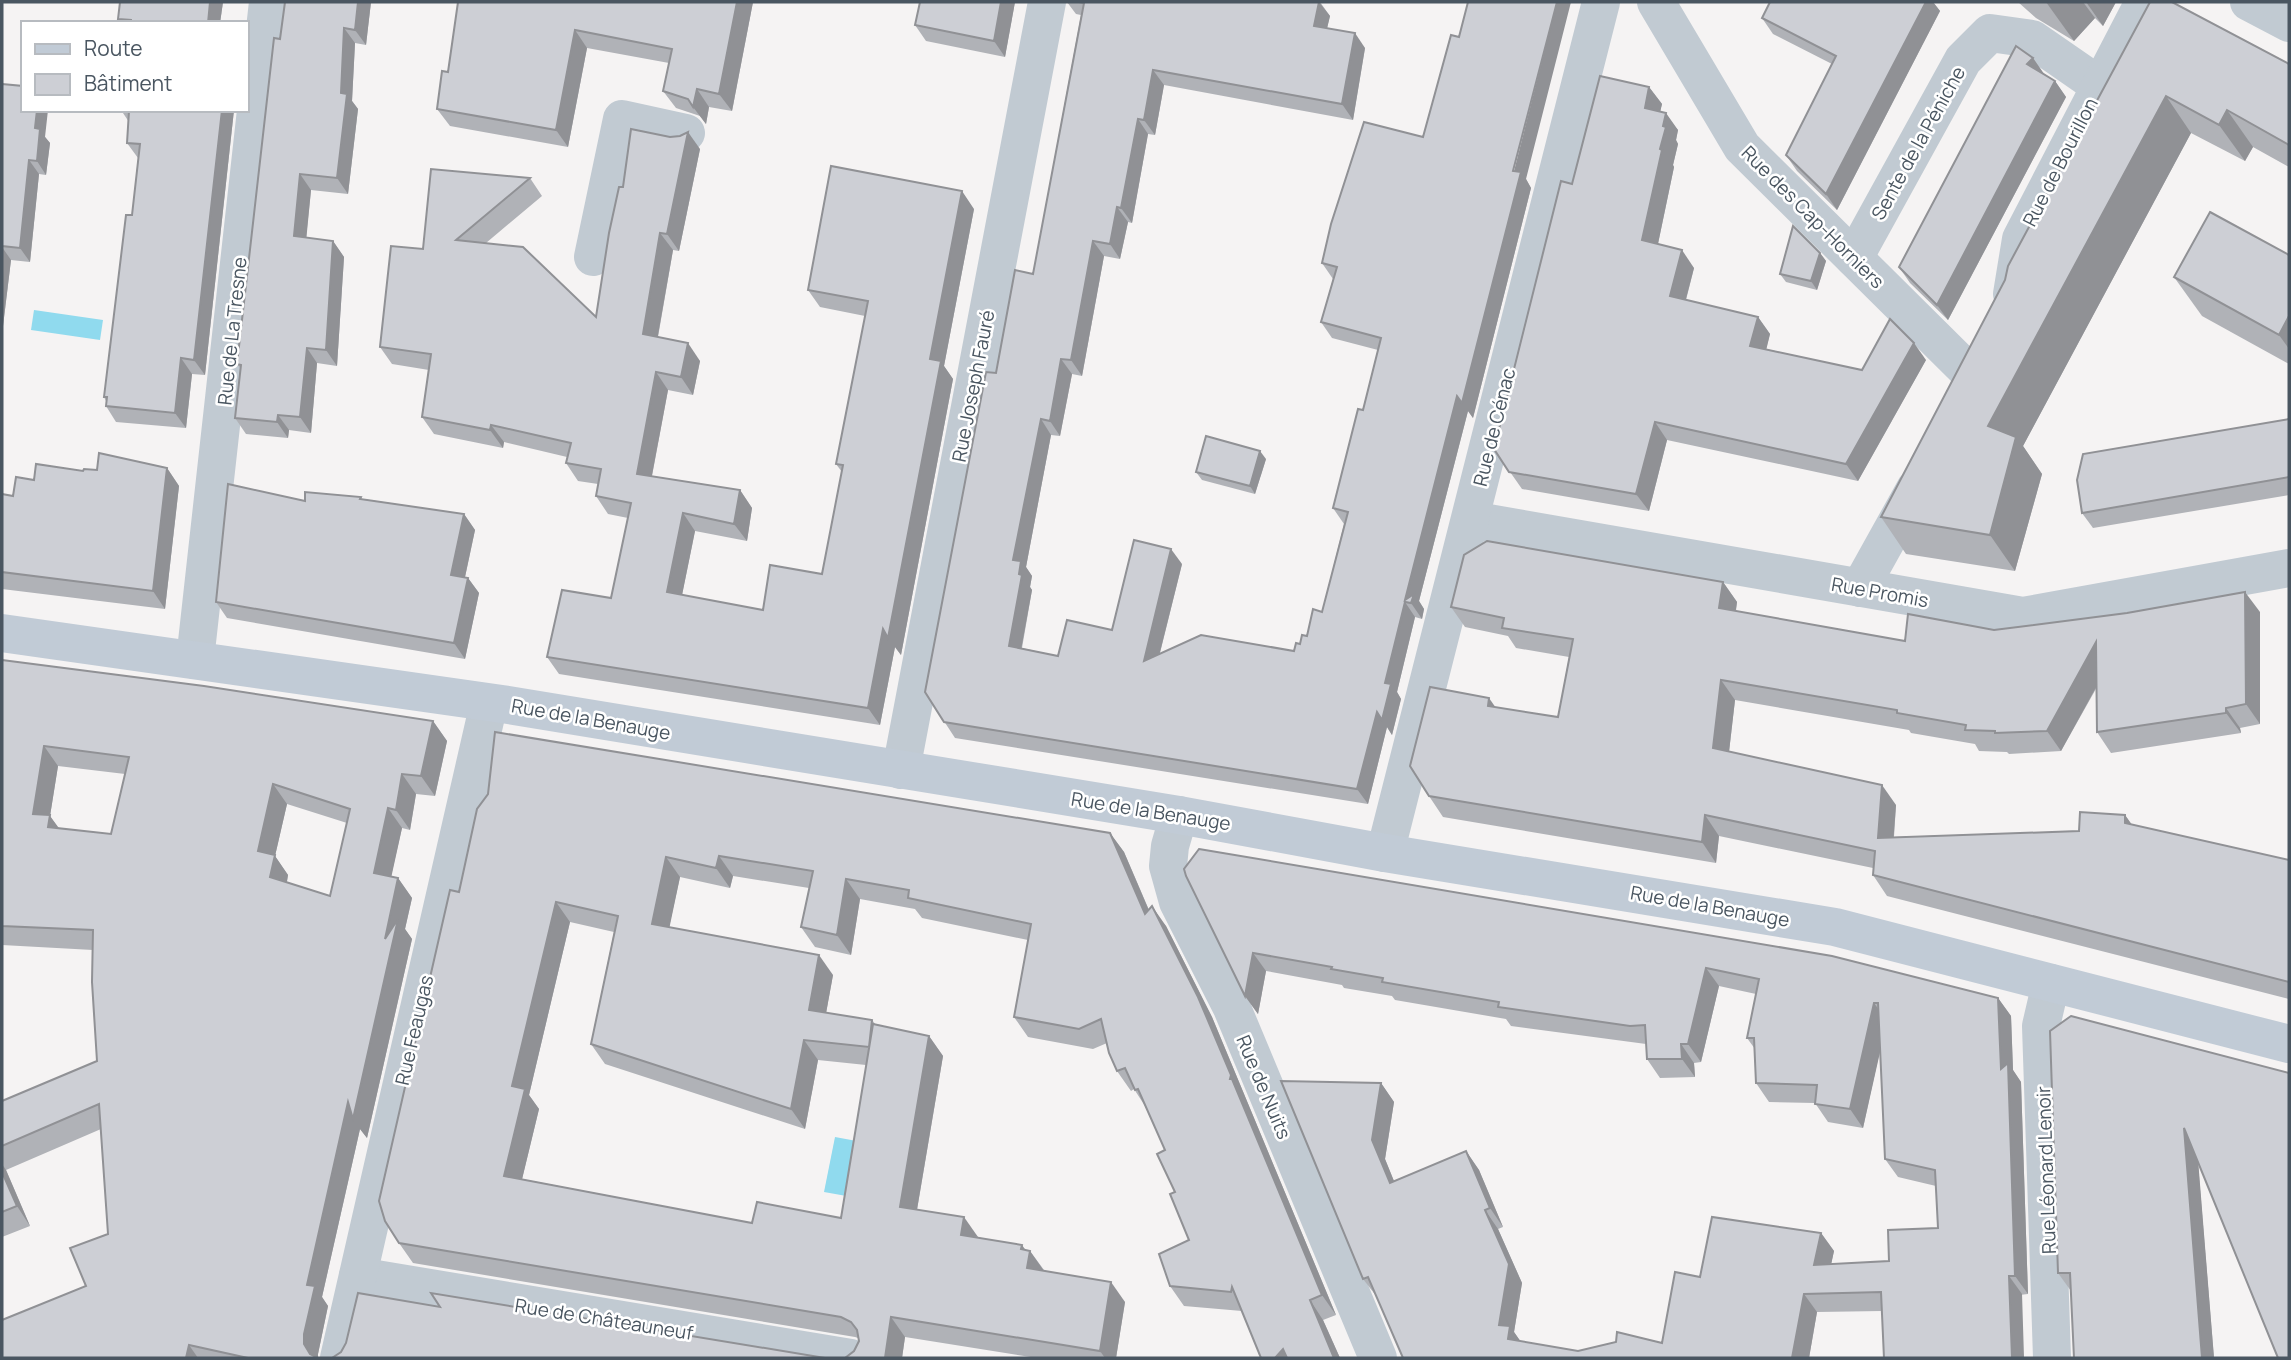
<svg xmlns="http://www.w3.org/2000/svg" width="2291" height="1360" font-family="Manrope,sans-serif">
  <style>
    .water { fill: #90daee }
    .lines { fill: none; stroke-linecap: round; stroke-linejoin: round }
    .street { stroke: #c1cad2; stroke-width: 38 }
    .secondary { stroke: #c1cbd6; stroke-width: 38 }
    .wall { fill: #b0b2b7; fill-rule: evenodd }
    .shaded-wall { fill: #909195 }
    .building { fill: #cdcfd5; stroke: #909195; stroke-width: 2; fill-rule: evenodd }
    .labels { text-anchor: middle; stroke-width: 5; stroke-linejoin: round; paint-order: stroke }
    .street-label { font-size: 19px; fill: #4a5661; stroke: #fff }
  </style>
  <rect width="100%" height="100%" fill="#f5f3f3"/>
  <!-- water -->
  <g class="water">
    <path d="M34,310L103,320L100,340L31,330Z"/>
    <path d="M835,1137L862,1142L852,1197L824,1192Z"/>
  </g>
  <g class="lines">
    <!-- street -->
    <g class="street">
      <path d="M1656,2L1742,147L1974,377"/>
      <path d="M2249,2L2289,23"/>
      <path d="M593,257L622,119L686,133"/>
      <path d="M1854,258L1963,60L1990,33L2032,39L2100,86"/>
      <path d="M2012,294L2021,239L2144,2"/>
      <path d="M1471,520L2023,616L2289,568"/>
      <path d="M1860,588L1915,489"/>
      <path d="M195,660L268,2"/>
      <path d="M901,770L1047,2"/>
      <path d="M1179,815L1170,846L1168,866L1178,902L1232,1008L1378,1358"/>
      <path d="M1385,853L1601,2"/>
      <path d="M2051,983L2041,1026L2052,1358"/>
      <path d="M358,1276L851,1358"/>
      <path d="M339,1358L489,703"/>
    </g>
    <!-- secondary -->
    <path class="secondary" d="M2,633L502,704L1179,815L1385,853L1835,927L2289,1044"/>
  </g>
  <!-- wall -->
  <g class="wall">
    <path d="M120,2H223L220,23H121L118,19Z"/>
    <path d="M285,2H371L366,45L355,43L352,101L358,109L348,194L311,190L306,238L333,241L344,257L337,366L317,363L311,433L289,430L288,438L246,434L235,418L240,368L237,364Z"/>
    <path d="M458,2H753L732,111L709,107L706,124L700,116L676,108L663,91L669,63L587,48L568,147L450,126L437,109L448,72Z"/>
    <path d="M920,2H1015L1005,57L926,41L915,25Z"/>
    <path d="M1067,2H1320L1330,16L1327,28L1365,48L1353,120L1164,85L1155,135L1148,134L1132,223L1128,222L1120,259L1104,256L1082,376L1072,374L1060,436L1051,435L1026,567L1032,576L1030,587L1032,590L1022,648L1058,656L1112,630L1182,564L1160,653L1294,651L1307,636L1322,612L1344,524L1333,508L1363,410L1378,350L1332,338L1321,322L1333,279L1322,263L1526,179L1531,188L1473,418L1468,411L1419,601L1424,609L1422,619L1415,617L1397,692L1401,699L1392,735L1387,727L1368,804L955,738L925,692L996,373L1033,274L1081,15L1076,14Z"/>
    <path d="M1770,2H1933L1940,11L1837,210L1797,171L1786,155L1832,64L1773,34L1762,18Z"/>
    <path d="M2018,2H2116L2103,26L2095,18L2074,41L2036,18Z"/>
    <path d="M2150,2L2289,64V167L2253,147L2245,161L2191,133L2023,446L2042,474L2015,571L1906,554L1881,517Z"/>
    <path d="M2033,58L2044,74L2055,81L2066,97L1948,320L1910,283L1899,267Z"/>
    <path d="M2,84L50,143L46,175L39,174L30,262L11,260L2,334Z"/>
    <path d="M1649,87L1662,104L1660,111L1678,130L1676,140L1678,144L1673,165L1674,167L1658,244L1694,268L1686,300L1758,317L1770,334L1766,349L1862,370L1926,360L1858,481L1667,440L1649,511L1522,489L1494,449L1572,184Z"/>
    <path d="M121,110H234L205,375L192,374L186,428L116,422L106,406V401L104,397L132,215L138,158L127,143L129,122Z"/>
    <path d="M700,149L679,251L673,250L658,337L700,361L693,395L668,390L652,476L740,490L752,508L747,541L695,531L682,595L763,610L822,574L842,472L836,464L865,316L820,307L808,290L974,209L944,366L953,379L901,655L895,647L880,725L559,674L547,657L611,598L628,518L608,514L596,496L598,484L578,481L566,463L567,457L504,442L503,448L434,434L422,417L429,370L392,364L380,347L423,249L530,178L542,196L486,243L596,317L623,187Z"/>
    <path d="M1820,253L1826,261L1817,290L1786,282L1780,274Z"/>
    <path d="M2289,255V364L2202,316L2174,277Z"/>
    <path d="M2289,419V495L2093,528L2082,513Z"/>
    <path d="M1266,459L1255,494L1202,480L1196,472Z"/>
    <path d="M167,468L179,486L165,609L2,589V494L13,496L34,480L83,471Z"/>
    <path d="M363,499L464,514L475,530L465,577L468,578L479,593L465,659L227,618L216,602L305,501Z"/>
    <path d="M1723,582L1737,602L1736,611L1905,641L1994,630L2260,612V724L2240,728L2241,733L2111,753L2097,732V687L2061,751L2009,754L2007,752L1979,751L1975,744L1911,733L1909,730L1735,700L1729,752L1896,805L1894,837L2079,831L2125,815L2132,825L2289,860V999L1887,896L1873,875V868L1719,836L1716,863L1443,817L1429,796L1495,707L1558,717L1569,657L1516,648L1508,636L1465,627L1451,607Z"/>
    <path d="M2,660L433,721L447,741L435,796L416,794L410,830L402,828L391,876L398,878L412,898L405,929L412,939L367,1138L360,1129L322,1297L328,1306L318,1354V1358H2L5,1319L86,1286L108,1234L101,1129L6,1170L30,1226L2,1237V1101L97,1061L93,950L2,945ZM58,766L125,774L111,834L58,828L50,816ZM287,804L347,823L330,896L287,882L288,875L275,856Z"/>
    <path d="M477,809L1110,833L1124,852L1149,910L1166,926L1212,1017L1336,1315L1323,1320L1340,1358H1261L1242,1311L1184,1306L1170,1286L1189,1240L1165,1150L1145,1106L1134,1089L1131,1091L1117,1071L1107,1043L1093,1049L1028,1037L1014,1017L1028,940L922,918L915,909L860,899L851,955L815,947L801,927L809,888L733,876L730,888L680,877L669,927L833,975L826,1013L872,1020L876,1025L929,1036L943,1056L917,1210L978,1237L1030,1251L1044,1270L1125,1302L1116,1358H1037L905,1337L902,1358H845L854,1351L859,1341L858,1338L855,1337L413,1263L399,1243L459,892ZM570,922L614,932L591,1044L605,1064L805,1129L818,1060L866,1065L841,1218L752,1223L522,1179L539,1109L529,1095Z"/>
    <path d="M1186,876L1998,998L2011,1016L2013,1070L2021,1082L2028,1294L1882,1311L1817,1312L1809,1358H1403L1377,1297L1363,1279L1381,1083L1394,1102L1385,1159L1394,1181L1466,1151L1479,1170L1503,1227L1498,1229L1522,1283L1514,1332L1521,1342L1578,1351L1662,1343L1700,1277L1821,1233L1834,1251L1831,1264L1889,1261L1938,1228L1936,1186L1898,1177L1885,1159L1880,1050L1863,1128L1828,1122L1815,1103L1769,1102L1756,1083L1755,1049L1747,1038L1756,994L1719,986L1701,1062L1694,1063L1695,1077L1660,1078L1647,1059L1646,1044L1511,1026L1506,1019L1395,1000L1392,996L1344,988L1342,985L1266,971L1258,1014L1245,996Z"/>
    <path d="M2198,1164L2214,1358L2071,1291L2058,1273Z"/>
  </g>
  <!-- shaded-wall -->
  <g class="shaded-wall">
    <path d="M210,2H223L220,23H208Z"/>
    <path d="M358,2H371L366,45L355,30Z"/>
    <path d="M737,2H753L732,111L719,94Z"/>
    <path d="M1001,2H1015L1005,57L994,41Z"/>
    <path d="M1319,2L1330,16L1324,41L1314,26Z"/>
    <path d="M1557,2H1571L1526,179L1531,188L1473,418L1468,411L1419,601L1424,609L1422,619L1411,603L1405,600Z"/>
    <path d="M1926,2H1933L1940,11L1837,210L1826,194Z"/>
    <path d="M2046,2H2083L2095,18L2074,41Z"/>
    <path d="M2086,2H2116L2103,26Z"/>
    <path d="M344,28L355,43L352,101L358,109L348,194L337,178Z"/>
    <path d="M575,30L587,48L568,147L556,130Z"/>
    <path d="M1355,33L1365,48L1353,120L1342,104Z"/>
    <path d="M2033,58L2044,74L2027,64Z"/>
    <path d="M1153,70L1164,85L1155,135L1144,120Z"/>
    <path d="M2055,81L2066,97L1948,320L1937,305Z"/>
    <path d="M1649,87L1662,104L1657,126L1645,108Z"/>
    <path d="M697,89L709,107L706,124L693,107Z"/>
    <path d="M2166,96L2191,133L2023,446L2042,474L2015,571L1990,535L1988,426Z"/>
    <path d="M37,110H48L45,137L50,143L46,175L37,161L35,128Z"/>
    <path d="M222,110H234L205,375L194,360Z"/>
    <path d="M2227,110L2253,147L2245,161L2219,125Z"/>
    <path d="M1666,113L1678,130L1676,140L1678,144L1673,165L1674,167L1655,258L1642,240Z"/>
    <path d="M1138,119L1148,134L1132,223L1121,208Z"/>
    <path d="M688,132L700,149L679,251L667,234Z"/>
    <path d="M29,160L39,174L30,262L20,248Z"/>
    <path d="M300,174L311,190L305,252L294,236Z"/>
    <path d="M962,191L974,209L944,366L953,379L901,655L895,647L880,725L868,708L930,359Z"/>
    <path d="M1117,207L1128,222L1120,259L1110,244Z"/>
    <path d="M660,233L673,250L655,352L643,334Z"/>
    <path d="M333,241L344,257L337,366L326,350Z"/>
    <path d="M1093,241L1104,256L1082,376L1071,360Z"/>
    <path d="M2,247L11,260L2,334Z"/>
    <path d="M1682,250L1694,268L1682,314L1670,296Z"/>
    <path d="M1820,253L1826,261L1817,290L1811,281Z"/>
    <path d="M2289,316V349L2279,335Z"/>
    <path d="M1758,317L1770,334L1763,363L1750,346Z"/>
    <path d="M688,343L700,361L693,395L681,377Z"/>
    <path d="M1914,343L1926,360L1858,481L1846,464Z"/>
    <path d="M307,348L317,363L311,433L300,417Z"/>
    <path d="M181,358L192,374L186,428L175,413Z"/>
    <path d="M1061,359L1072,374L1060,436L1050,421Z"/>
    <path d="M656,372L668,390L649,491L637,474Z"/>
    <path d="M278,415L289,430L288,438L277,422Z"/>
    <path d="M1041,419L1051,435L1026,567L1032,576L1030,587L1032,590L1019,661L1009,646L1019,574L1013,560Z"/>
    <path d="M1655,422L1667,440L1649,511L1636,494Z"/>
    <path d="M491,425L504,442L503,448L490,430Z"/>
    <path d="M1260,451L1266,459L1255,494L1250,486Z"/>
    <path d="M167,468L179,486L165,609L153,591Z"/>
    <path d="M740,490L752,508L747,541L734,524Z"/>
    <path d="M683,513L695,531L679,610L667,592Z"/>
    <path d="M464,514L475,530L462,591L451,575Z"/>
    <path d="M1171,549L1182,564L1154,676L1144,661Z"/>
    <path d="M468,578L479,593L465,659L454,643Z"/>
    <path d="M1723,582L1737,602L1733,628L1719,608Z"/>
    <path d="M2245,592L2260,612V724L2246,704Z"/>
    <path d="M1405,602L1415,617L1397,692L1401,699L1392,735L1387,727L1368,804L1357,789Z"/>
    <path d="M2096,642L2110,662L2061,751L2047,731Z"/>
    <path d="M1721,680L1735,700L1727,769L1713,748Z"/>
    <path d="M1489,698L1503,718L1488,706Z"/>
    <path d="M2226,708L2240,728L2241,733L2226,713Z"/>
    <path d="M433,721L447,741L435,796L421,776Z"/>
    <path d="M44,746L58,766L50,816L64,835L62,846L33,814Z"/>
    <path d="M402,774L416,794L410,830L396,810Z"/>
    <path d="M273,784L287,804L275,856L288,875L284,897L270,877L258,851Z"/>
    <path d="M1882,785L1896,805L1892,858L1878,838Z"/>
    <path d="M388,808L402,828L388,892L374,873Z"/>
    <path d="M1705,815L1719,836L1716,863L1702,842Z"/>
    <path d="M2125,815L2139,835L2125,823Z"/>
    <path d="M1110,833L1124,852L1159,934L1145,914Z"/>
    <path d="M719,856L733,876L730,888L716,868Z"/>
    <path d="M666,857L680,877L666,944L652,924Z"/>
    <path d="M398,878L412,898L405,929L412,939L367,1138L360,1129L322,1297L328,1306L318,1354V1358H313L304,1344L307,1285Z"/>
    <path d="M846,879L860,899L851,955L837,935Z"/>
    <path d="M556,902L570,922L529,1095L539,1109L518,1196L504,1176L512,1086Z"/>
    <path d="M1152,906L1166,926L1212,1017L1336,1315L1322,1295L1230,1079Z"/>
    <path d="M1253,953L1266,971L1258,1014L1245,996Z"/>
    <path d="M819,955L833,975L823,1030L809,1010Z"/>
    <path d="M1706,968L1719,986L1701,1062L1688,1044Z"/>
    <path d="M1998,998L2011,1016L2013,1070L2021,1082L2028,1294L2015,1276L2001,1069Z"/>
    <path d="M1874,1003L1887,1021L1863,1128L1850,1109Z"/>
    <path d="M929,1036L943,1056L914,1227L900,1207Z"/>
    <path d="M804,1040L818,1060L805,1129L791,1109Z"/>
    <path d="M1681,1044L1694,1063L1695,1077L1682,1059Z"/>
    <path d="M1381,1083L1394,1102L1385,1159L1402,1201L1390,1183L1372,1140Z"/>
    <path d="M2184,1128L2197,1147L2214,1358H2202Z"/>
    <path d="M1466,1151L1479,1170L1503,1227L1490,1208Z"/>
    <path d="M2,1164L6,1170L30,1226L17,1206L2,1172Z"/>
    <path d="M1485,1210L1498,1229L1522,1283L1514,1332L1523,1345L1508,1339L1499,1325Z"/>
    <path d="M964,1217L978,1237L961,1235Z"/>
    <path d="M1821,1233L1834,1251L1827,1284L1814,1265Z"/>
    <path d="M1022,1245L1029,1255L1030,1251L1044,1271L1027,1268L1021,1249Z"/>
    <path d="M2009,1276L2022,1294L2024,1358H2012Z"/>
    <path d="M1111,1282L1125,1302L1116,1358H1105L1100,1351Z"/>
    <path d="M1804,1294L1817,1312L1809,1358H1792Z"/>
    <path d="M1310,1300L1323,1320L1340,1358H1334Z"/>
    <path d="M891,1317L905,1337L902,1358H885Z"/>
    <path d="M189,1345L198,1358H186Z"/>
    <path d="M1283,1349L1289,1358H1275Z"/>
  </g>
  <!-- building -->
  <g class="building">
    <path d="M120,2H210L208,23H131V20L118,19Z"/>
    <path d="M285,2H358L355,30L344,28L341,93L347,94L337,178L300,174L294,236L333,241L326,350L307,348L300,417L278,415L277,422L235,418L241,365L237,364L274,38L280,39Z"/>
    <path d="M458,2H737L719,94L697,89L693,107L688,99L663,91L672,49L575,30L556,130L437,109L442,71L448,72Z"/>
    <path d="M920,2H1001L994,41L915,25Z"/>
    <path d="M1079,2H1319L1314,26L1355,33L1342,104L1153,70L1144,120L1138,119L1121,208L1117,207L1110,244L1093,241L1071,360L1061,359L1050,421L1041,419L1013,560L1021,561L1019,574L1022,575L1009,646L1058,656L1067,620L1112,630L1134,540L1171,549L1144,661L1201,635L1294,651L1296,643L1300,644L1302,635L1307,636L1313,609L1322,612L1348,512L1333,508L1358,409L1363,410L1381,338L1321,322L1337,267L1322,263L1331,224L1364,122L1423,137L1451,35L1459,37L1468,2H1557L1513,171L1521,172L1462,403L1457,396L1405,600L1414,594L1411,603L1405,602L1385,683L1391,684L1382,720L1377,712L1357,789L944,722L925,692L986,372L996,373L1015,270L1033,274L1084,3Z"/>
    <path d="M1770,2H1926L1826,194L1786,155L1836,56L1762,18Z"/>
    <path d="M2150,2H2172L2289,64V145L2227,110L2219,125L2166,96L1988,426L2016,437L1990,535L1881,517L2005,280L2008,266Z"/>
    <path d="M2016,46L2033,58L2027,64L2055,81L1937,305L1899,267Z"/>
    <path d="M1600,76L1649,87L1645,108L1666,113L1663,126L1666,127L1660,149L1662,150L1642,240L1682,250L1670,296L1758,317L1750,346L1862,370L1890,319L1914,343L1846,464L1655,422L1636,494L1509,472L1494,449L1561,181L1572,184Z"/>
    <path d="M2,84L23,86V110H37L35,128L40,129L37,161L29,160L20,248L2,246Z"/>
    <path d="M121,110H222L194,360L181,358L175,413L106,406L107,397H104L126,215H132L140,144L127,143L129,111Z"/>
    <path d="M631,129L670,137L680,136L688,132L667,234L660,233L643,334L688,343L681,377L656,372L637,474L740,490L734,524L683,513L667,592L763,610L770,565L822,574L843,465L836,464L868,301L808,290L831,166L962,191L930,359L941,361L888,638L883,629L868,708L547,657L562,590L611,598L631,503L596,496L601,469L566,463L571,443L491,425L490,430L422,417L431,354L380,347L391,246L423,249L431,169L530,178L456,240L523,247L596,317L609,233L619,187H623Z"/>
    <path d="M2210,212L2289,255V316L2279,335L2174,277Z"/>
    <path d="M1793,226L1820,253L1811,281L1780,274Z"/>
    <path d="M2289,419V477L2082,513L2077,480L2083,454Z"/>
    <path d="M1206,436L1260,451L1250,486L1196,472Z"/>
    <path d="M99,453L167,468L153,591L2,572V494L13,496L16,477L34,480L36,464L83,471L84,469L97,470Z"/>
    <path d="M228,484L305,501V492L361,497L360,499L464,514L451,575L468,578L454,643L216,602Z"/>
    <path d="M1487,541L1723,582L1719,608L1905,641L1908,614L1994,630L2127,613L2245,592L2246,704L2226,708V713L2097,732L2096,642L2047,731L1995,733V731L1965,730L1966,725L1897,713V710L1721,680L1713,748L1882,785L1878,838L2079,831L2080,812L2125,815V823L2289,860V982L1873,875L1875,851L1705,815L1702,842L1429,796L1410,766L1430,687L1489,698L1488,706L1558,717L1573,639L1502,628L1504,618L1451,607L1464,555Z"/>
    <path d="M2,660L204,686L433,721L421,776L402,774L396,810L388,808L374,873L398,878L385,939L398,919L353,1119L348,1102L307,1285L315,1286L304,1334V1344L310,1354L318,1358H248L189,1345L186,1358H2V1320L86,1286L70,1248L108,1234L99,1104L2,1146V1101L97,1061L92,982L93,930L2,926ZM44,746L129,757L111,834L48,827L50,815L33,814ZM273,784L350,809L330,896L270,877L275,855L258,851Z"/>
    <path d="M495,732L1110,833L1145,914L1152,906L1198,997L1231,1075L1230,1079H1232L1322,1295L1310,1300L1334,1358H1287L1283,1349L1275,1358H1261L1232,1287L1231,1292L1170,1286L1159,1254L1189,1240L1170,1194L1175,1192L1157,1154L1165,1150L1138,1089L1135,1090L1125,1068L1117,1071L1109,1053L1101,1019L1079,1029L1014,1017L1031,924L908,898L909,890L846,879L837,935L801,927L813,871L719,856L716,868L666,857L652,924L819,955L809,1010L872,1020L869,1047L804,1040L791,1109L591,1044L618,916L556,902L512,1086L525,1089L504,1176L752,1223L757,1202L841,1218L873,1024L929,1036L900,1207L964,1217L961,1235L1022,1245L1021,1249L1030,1251L1027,1268L1111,1282L1100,1351L891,1317L885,1358H845L854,1351L859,1341L857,1330L851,1322L841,1317L399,1243L385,1221L379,1201L450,890L459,892L477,809L488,794Z"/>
    <path d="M1199,849L1832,956L1998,998L2001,1069L2008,1063L2015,1276H2009L2012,1358H1884L1881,1292L1804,1294L1792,1358H1403L1368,1277L1363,1279L1281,1081L1381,1083L1372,1140L1390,1183L1466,1151L1490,1208L1485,1210L1509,1264L1499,1325L1510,1326L1508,1339L1578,1351L1616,1342L1617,1332L1662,1343L1675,1272L1700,1277L1712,1217L1821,1233L1814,1265L1889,1261L1888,1230L1938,1228L1935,1170L1885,1159L1878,1003H1874L1850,1109L1815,1104L1817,1085L1756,1083L1754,1038H1747L1759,979L1706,968L1688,1044H1681L1682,1059H1647L1645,1025L1630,1026L1498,1007L1499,1002L1382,982L1383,978L1331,969L1332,967L1253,953L1245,996L1186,876L1184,869Z"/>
    <path d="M2071,1016L2289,1073V1358H2278L2184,1128L2202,1358H2074L2070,1273H2058L2050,1031Z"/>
    <path d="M2,1172L17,1206L2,1212Z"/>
    <path d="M358,1293L440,1307L431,1293L825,1358H332L341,1352L346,1343Z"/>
  </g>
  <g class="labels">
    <!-- street labels -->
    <g class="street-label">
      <text transform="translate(1918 143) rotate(-61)" y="7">Sente de la Péniche</text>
      <text transform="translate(2060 162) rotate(-63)" y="7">Rue de Bourillon</text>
      <text transform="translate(1813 217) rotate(45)" y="7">Rue des Cap-Horniers</text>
      <text transform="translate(232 331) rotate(-84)" y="7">Rue de La Tresne</text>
      <text transform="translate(973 386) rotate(-79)" y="7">Rue Joseph Fauré</text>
      <text transform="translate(1494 427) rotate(-76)" y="7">Rue de Cénac</text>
      <text transform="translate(1880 592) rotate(10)" y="7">Rue Promis</text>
      <text transform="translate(591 719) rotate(10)" y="7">Rue de la Benauge</text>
      <text transform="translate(1151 811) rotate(9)" y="7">Rue de la Benauge</text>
      <text transform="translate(1710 906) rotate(10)" y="7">Rue de la Benauge</text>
      <text transform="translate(414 1030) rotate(-77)" y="7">Rue Feaugas</text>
      <text transform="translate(1264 1087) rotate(67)" y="7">Rue de Nuits</text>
      <text transform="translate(2046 1170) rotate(-92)" y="7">Rue Léonard Lenoir</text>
      <text transform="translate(604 1319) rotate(9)" y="7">Rue de Châteauneuf</text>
    </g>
  </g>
  <!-- border -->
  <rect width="2291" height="1360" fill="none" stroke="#4a5661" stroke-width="7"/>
  <!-- legend -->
  <rect x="21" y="21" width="228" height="91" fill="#ffffff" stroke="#b7bbc0" stroke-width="2"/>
  <rect x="35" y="44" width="35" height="10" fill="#c1cbd6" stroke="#b7bbc0" stroke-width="2"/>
  <text x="84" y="56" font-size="21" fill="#4a5661">Route</text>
  <rect x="35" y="74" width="35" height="21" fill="#cdcfd5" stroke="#b7bbc0" stroke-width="2"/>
  <text x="84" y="91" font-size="21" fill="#4a5661">Bâtiment</text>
</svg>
